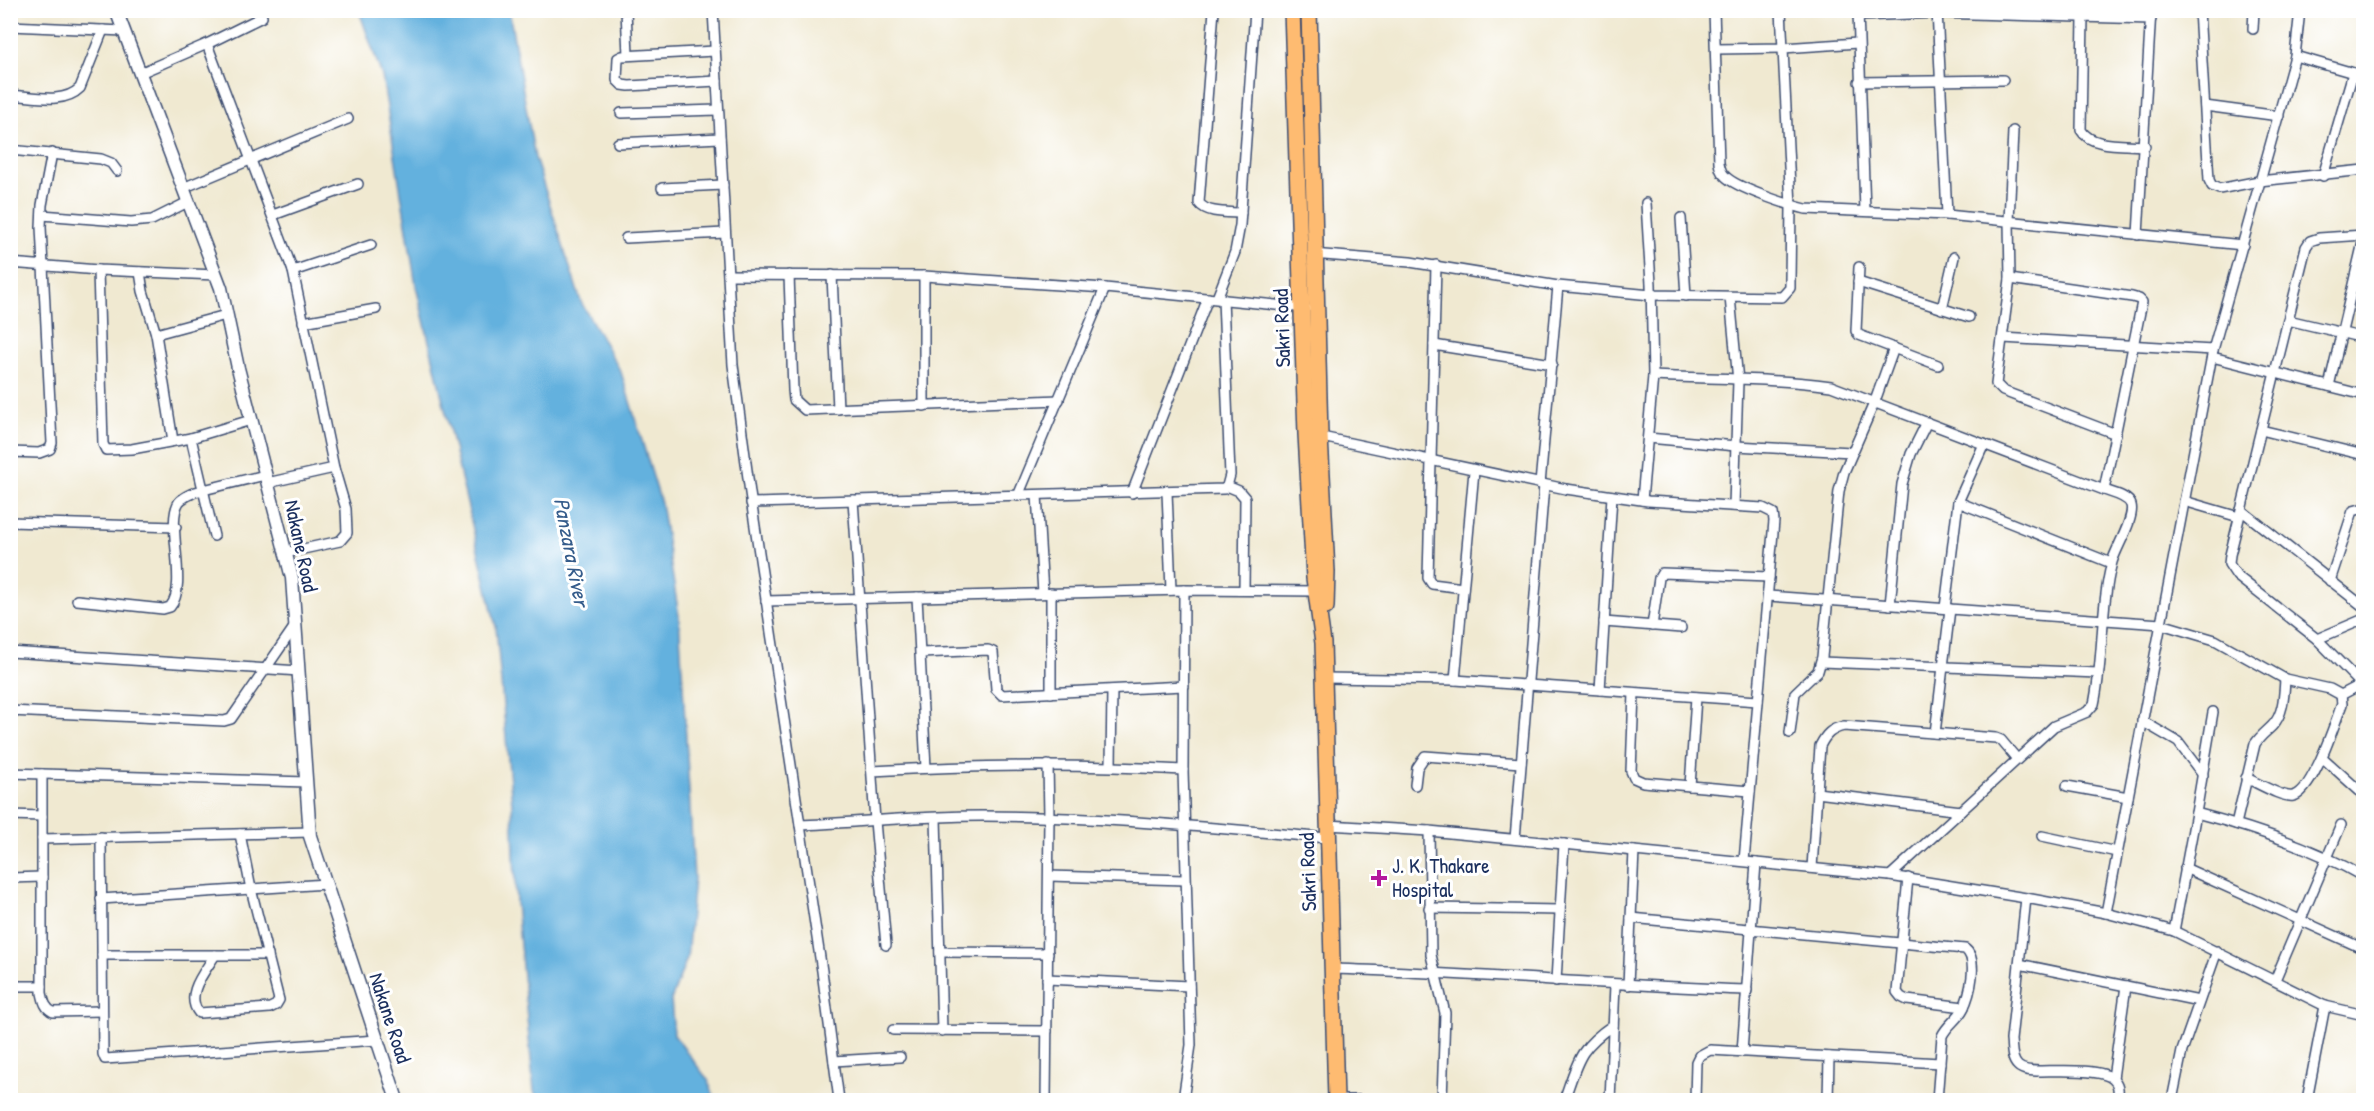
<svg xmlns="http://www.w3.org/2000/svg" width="2374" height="1111" font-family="'Patrick Hand',sans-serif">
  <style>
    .water { fill: #64b1de; stroke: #40709e; stroke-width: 1.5 }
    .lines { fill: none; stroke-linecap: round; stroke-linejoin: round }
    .minor-casing { stroke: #3b4b6f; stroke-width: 12 }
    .tertiary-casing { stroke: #3b4b6f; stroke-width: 15 }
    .primary-casing { stroke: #3b4b6f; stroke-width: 18 }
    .minor { stroke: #fff; stroke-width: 9 }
    .tertiary { stroke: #fff; stroke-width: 12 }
    .primary { stroke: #febb71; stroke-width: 15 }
    .poi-dot { fill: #b5179e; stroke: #fff; stroke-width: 2 }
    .labels { text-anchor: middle; stroke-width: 6; stroke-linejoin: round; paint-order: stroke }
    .street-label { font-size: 21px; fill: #1b2f5e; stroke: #fff }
    .poi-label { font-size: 21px; fill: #1b2f5e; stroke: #fff; text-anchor: start }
    .water-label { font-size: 22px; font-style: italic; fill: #355c8b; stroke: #fff }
  </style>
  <rect width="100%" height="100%" fill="#fff"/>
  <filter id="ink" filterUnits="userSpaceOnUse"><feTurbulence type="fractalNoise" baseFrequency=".0167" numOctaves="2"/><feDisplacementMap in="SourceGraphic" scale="12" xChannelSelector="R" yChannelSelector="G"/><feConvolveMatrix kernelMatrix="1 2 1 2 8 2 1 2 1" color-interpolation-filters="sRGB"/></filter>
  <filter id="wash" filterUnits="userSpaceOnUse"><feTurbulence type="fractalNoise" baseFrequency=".008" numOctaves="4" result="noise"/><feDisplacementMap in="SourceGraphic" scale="24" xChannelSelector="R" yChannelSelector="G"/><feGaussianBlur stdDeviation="1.35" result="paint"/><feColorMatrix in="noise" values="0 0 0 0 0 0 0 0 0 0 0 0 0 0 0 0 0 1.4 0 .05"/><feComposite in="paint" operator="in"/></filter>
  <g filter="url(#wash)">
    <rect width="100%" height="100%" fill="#f0e9d1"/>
    <!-- water -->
    <path class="water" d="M359,11H509L535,158L581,302L621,372L661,503L679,616L694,878L687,958L671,1000L674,1035L708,1080L715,1100H538L534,1091L516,903L512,804L496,627L416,286L382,76Z"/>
  </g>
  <g filter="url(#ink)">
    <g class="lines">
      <defs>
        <g id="minor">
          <path d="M626,10L628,55"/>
          <path d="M713,10L733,365L750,493L822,971L839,1100"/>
          <path d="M1214,10L1199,203C1207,214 1229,212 1241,213"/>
          <path d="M1714,10L1719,163C1720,168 1721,173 1725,176C1736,188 1789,205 1806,209L1947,215L2243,245"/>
          <path d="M1937,10L1947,215"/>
          <path d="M2199,10L2209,180L2212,186L2219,189L2259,181L2364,170"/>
          <path d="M1858,12L1865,211"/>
          <path d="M1858,16L1937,13L2151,19"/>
          <path d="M2083,17L2081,130C2091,148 2125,144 2145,146"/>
          <path d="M10,26L124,31"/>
          <path d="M2253,29L2254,10"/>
          <path d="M207,44L293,271L334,468L346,509L347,533L340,541L285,553"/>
          <path d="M1716,49L1783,48L1858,43"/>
          <path d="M715,51L622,56L618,58L617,80L622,85L629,86L717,81"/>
          <path d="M2295,56L2364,76"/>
          <path d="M140,73L207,44L262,17"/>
          <path d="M1859,82L2003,80"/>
          <path d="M10,95C33,96 63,105 80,88L103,30"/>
          <path d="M2205,106L2279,116"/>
          <path d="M621,113L718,110"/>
          <path d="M2013,131L2009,221L2010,279L1996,384L2003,391L2116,434"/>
          <path d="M618,143L720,138"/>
          <path d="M10,150L101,159L111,163L117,171"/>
          <path d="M2323,176L2353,73"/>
          <path d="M183,188L348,119"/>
          <path d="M662,188L723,185"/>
          <path d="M42,215L131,222L152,220L188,202"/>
          <path d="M273,215L358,184"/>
          <path d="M1681,218L1686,296"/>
          <path d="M2138,235L2151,10"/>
          <path d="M626,238L725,233"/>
          <path d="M1312,254L1410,262L1558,286L1651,295L1782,297L1790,288V281L1791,206L1781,10"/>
          <path d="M10,263L98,270L216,275"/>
          <path d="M1436,265L1428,578L1432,584L1463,588"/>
          <path d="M1859,267L1856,331L1859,335L1938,365"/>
          <path d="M98,270L103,444L106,450L132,449L191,438L251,420"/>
          <path d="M293,271L371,245"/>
          <path d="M140,272L143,291L156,334L173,441"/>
          <path d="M728,275L924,276L1105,288L1306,308"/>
          <path d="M789,275L793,390L794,400L805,410L1059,400"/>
          <path d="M832,275L838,409"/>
          <path d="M924,276V406"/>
          <path d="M2010,279L2132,297L2139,299L2142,302L2104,490"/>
          <path d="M1858,282L1969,317"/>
          <path d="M1730,297L1738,381L1734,506"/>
          <path d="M1217,298L1235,252L1240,225L1255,10"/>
          <path d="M1942,309L1954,257"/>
          <path d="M2288,320L2364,338"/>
          <path d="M303,322L376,309"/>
          <path d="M156,334L226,315"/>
          <path d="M2003,338L2213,350"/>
          <path d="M1434,345L1552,364"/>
          <path d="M2212,357L2364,395"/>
          <path d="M1653,376C1712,379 1772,378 1831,386L2104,490C2112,493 2128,496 2131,505C2135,518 2116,548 2112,562C2100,608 2104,658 2094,704L2087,712L2054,726L1890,876"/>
          <path d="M2329,386L2364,238"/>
          <path d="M2261,430L2364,455"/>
          <path d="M1317,436L1566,489L1648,501L1763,508L1773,513L1774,521L1744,861"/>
          <path d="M191,438L214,536"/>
          <path d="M1648,438L1736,446L1852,452"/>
          <path d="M10,452L39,453L50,449L52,443L41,227L42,205L52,153"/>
          <path d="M267,483L334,468"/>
          <path d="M1540,484L1558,286"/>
          <path d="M1227,486L1239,491L1245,498L1244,590"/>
          <path d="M1167,492L1171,590"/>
          <path d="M1132,493L1208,298"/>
          <path d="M1037,495L1043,593"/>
          <path d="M1018,496L1105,288"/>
          <path d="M853,500L875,821L886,945"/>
          <path d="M1642,500L1653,376L1651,284L1646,203"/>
          <path d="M2184,501L2239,517"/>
          <path d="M1958,502L2111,563"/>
          <path d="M751,503L1224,489L1227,486L1230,475L1223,299"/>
          <path d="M2241,510L2364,607"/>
          <path d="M10,522L176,527"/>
          <path d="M2330,581L2353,511L2364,508"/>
          <path d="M1768,596L2161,624L2215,640L2285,679L2330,689L2341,695L2342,704C2335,722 2313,793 2293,796C2282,798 2256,782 2246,778"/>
          <path d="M917,597L926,768"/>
          <path d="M77,600L163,609L170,607C189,586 165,523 179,502C183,497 189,495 195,492L265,475"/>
          <path d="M766,601L1184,590L1316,591"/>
          <path d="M1890,605L1902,484L1911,454L1927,422"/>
          <path d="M1945,608L1958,502L1984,444"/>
          <path d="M1604,622L1681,628"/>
          <path d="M1652,626L1659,578L1662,573L1769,577"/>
          <path d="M2317,639L2364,619"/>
          <path d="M10,652L299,671"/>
          <path d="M921,653L988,650L993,652L996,689L1002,695L1184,686"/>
          <path d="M1821,662L2098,673"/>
          <path d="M1324,678L1455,680L1758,701"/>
          <path d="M1455,680L1474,471"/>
          <path d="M2361,684L2317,639L2237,576L2229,564L2230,555L2306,247L2310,241L2319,238L2364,235"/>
          <path d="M1600,690L1612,496"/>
          <path d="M1051,693V593"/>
          <path d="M1634,693L1631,771L1634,778L1643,782L1750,791"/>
          <path d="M2341,695L2364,683"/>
          <path d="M10,711L224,721L231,719L295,626"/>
          <path d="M2142,721L2178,742L2203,775"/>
          <path d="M1790,733L1795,693L1818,671L1822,657L1839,491L1844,472L1875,401L1894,348"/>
          <path d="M1935,733L1950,609"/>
          <path d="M2323,758L2364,795"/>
          <path d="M1111,766L1112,690"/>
          <path d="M872,771C976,765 1079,764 1183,770"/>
          <path d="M10,773L307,782"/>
          <path d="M42,774V993C44,1002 45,1008 53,1012L102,1011"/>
          <path d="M1415,785L1417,768L1425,756L1521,763"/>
          <path d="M1690,786L1696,697"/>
          <path d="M2067,786L2128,797"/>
          <path d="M1817,793L1961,811"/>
          <path d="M2196,813C2250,827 2316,849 2364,877"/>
          <path d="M10,815L42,816"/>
          <path d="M936,818L942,1031"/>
          <path d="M2236,824L2255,744C2260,736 2266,732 2272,726C2284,714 2284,694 2285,679"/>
          <path d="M800,825C860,822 922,816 982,816C1098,816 1213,828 1328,838"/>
          <path d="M1328,825L1429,831L1890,876L2026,898L2106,913L2174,931L2325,1006L2364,1015"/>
          <path d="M1429,831L1431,955L1445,1013L1442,1100"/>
          <path d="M2042,836L2117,852"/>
          <path d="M101,837L103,1054L105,1059L377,1040"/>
          <path d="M42,839L310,832"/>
          <path d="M1515,839L1544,485"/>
          <path d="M1812,868L1820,746C1826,734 1831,729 1844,726L1996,738L2001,740L2017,759"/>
          <path d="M2185,868L2364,949"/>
          <path d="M1049,876L1185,880"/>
          <path d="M10,878L42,877"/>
          <path d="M1908,878L1897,992L1901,997L1907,1000L1964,1007"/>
          <path d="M2026,898L2011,1040C2012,1048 2011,1060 2018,1066C2023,1071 2033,1071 2040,1071C2056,1071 2102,1068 2113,1079C2120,1085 2118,1093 2118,1100"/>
          <path d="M101,899L326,884"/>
          <path d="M1429,908L1560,910"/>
          <path d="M2106,913L2213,350L2295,56L2300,10"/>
          <path d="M1631,918L1965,949C1979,959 1970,995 1963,1009C1958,1019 1947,1025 1942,1036L1937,1100"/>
          <path d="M2174,931L2196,813L2213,712"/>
          <path d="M940,952L1048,953"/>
          <path d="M102,955H268"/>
          <path d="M215,955C205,972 184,994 199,1013L270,1008L276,1005L279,1000L251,889L240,834"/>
          <path d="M2019,964L2199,1001"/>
          <path d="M1332,969C1470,973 1608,985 1747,990"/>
          <path d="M1047,979L1189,986"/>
          <path d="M2275,980L2341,825"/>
          <path d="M1556,981L1564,844"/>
          <path d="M1628,985L1634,851"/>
          <path d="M10,986H42"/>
          <path d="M893,1030L1047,1031"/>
          <path d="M1742,1052L1756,863"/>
          <path d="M834,1061L900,1057"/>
          <path d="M2113,1078L2126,986"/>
          <path d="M1046,1100L1049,817L1048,765"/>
          <path d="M1183,1100L1191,1045L1183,770L1184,590"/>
          <path d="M1336,1100H1372"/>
          <path d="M1564,1100C1578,1061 1578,1049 1613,1025"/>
          <path d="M1610,1100L1615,985"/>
          <path d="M1695,1100L1696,1062L1699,1056L1710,1050L1940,1063"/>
          <path d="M1828,1100L1829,1057"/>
          <path d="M2172,1100L2182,1051L2217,951"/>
          <path d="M2307,1100L2325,1006"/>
        </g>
        <path id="tertiary" d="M116,10L221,288L238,368L292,578L310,836L397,1100"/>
        <g id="primary">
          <path d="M1292,10L1306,434L1314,578L1323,643L1336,1100"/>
          <path d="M1309,10L1320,436L1327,572L1326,607"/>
        </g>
      </defs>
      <!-- minor casing -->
      <use href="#minor" class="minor-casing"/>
      <!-- tertiary casing -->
      <use href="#tertiary" class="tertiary-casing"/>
      <!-- primary casing -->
      <use href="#primary" class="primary-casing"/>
      <!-- minor -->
      <use href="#minor" class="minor"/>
      <!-- tertiary -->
      <use href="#tertiary" class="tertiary"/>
      <!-- primary -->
      <use href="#primary" class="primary"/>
    </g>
  </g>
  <!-- markers -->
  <path class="poi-dot" d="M1376 869h6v6h6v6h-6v6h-6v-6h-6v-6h6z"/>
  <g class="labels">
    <!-- street labels -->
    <g class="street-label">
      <text transform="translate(1282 328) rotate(-92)" y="7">Sakri Road</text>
      <text transform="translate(301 546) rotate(78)" y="7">Nakane Road</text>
      <text transform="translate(1308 872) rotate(-92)" y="7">Sakri Road</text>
      <text transform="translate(390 1018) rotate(72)" y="7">Nakane Road</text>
    </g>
    <!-- poi labels -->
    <g class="poi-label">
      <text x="1392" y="873">J. K. Thakare<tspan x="1392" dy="24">Hospital</tspan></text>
    </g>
    <!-- water labels -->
    <g class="water-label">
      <text transform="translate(572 552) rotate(79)" y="8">Panzara River</text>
    </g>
  </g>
  <!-- margin -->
  <rect width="2374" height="1111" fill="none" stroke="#fff" stroke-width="36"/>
</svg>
